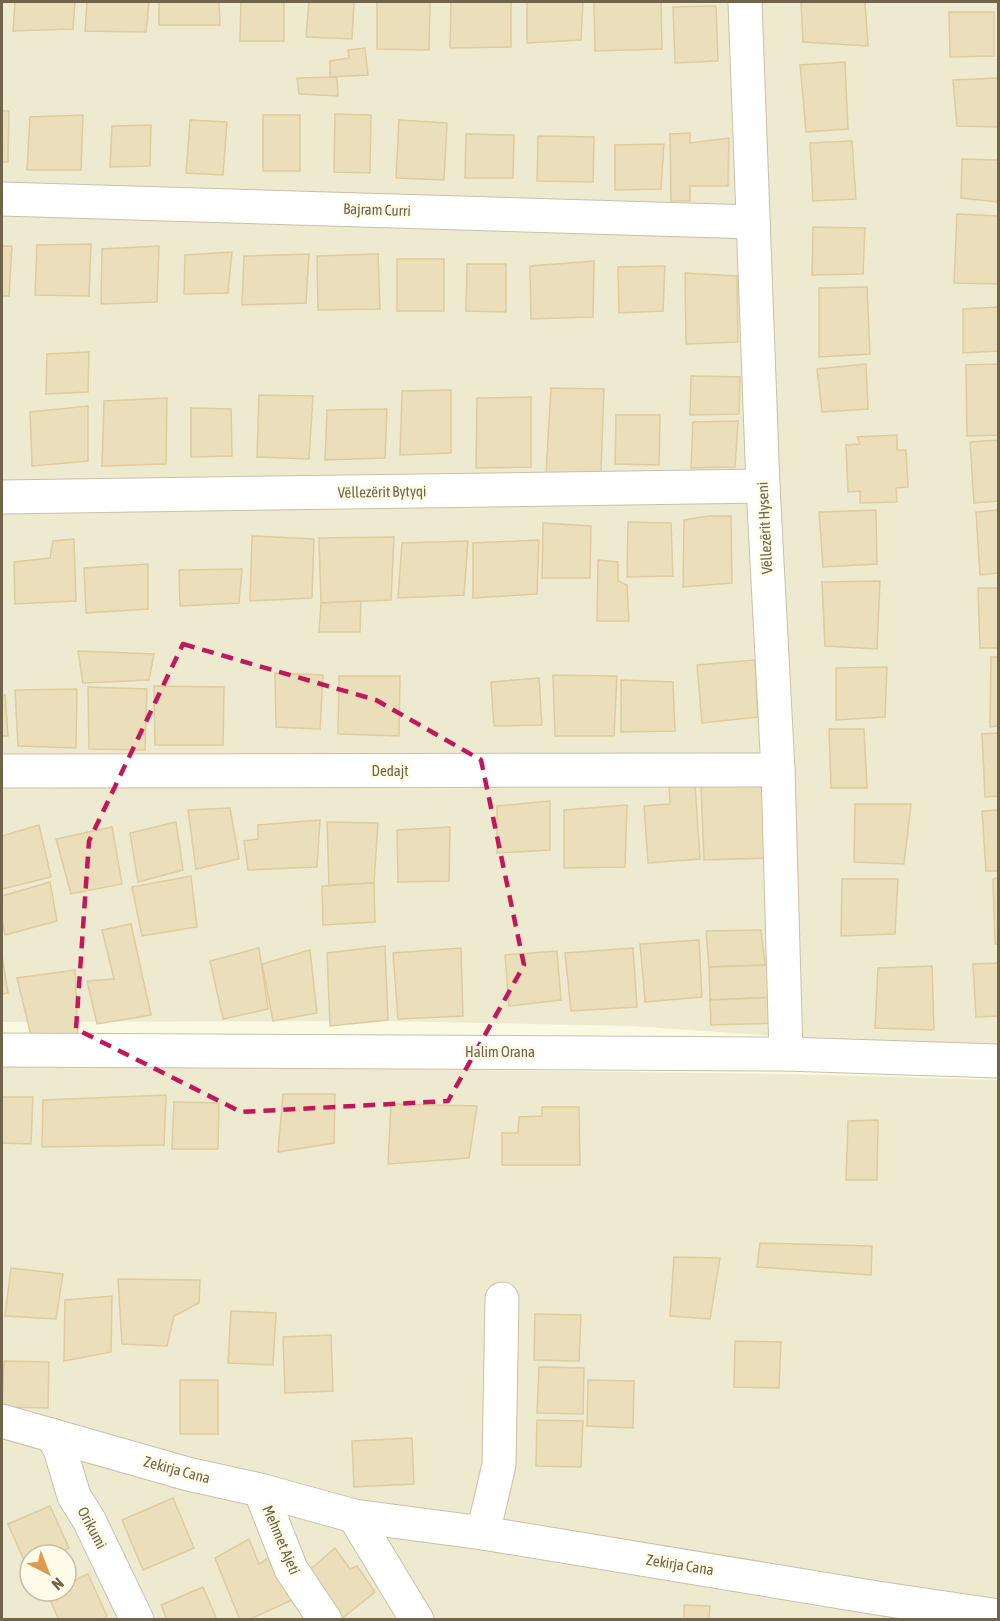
<svg xmlns="http://www.w3.org/2000/svg" width="1000" height="1621" font-family="'Asap Condensed',sans-serif">
  <style>
    .residential { fill: #eeeacf; fill-rule: evenodd }
    .building { fill: #ebdeba; stroke: #dfcb9d; stroke-width: 1.5 }
    .lines { fill: none; stroke-linecap: round; stroke-linejoin: round }
    .minor-casing { stroke: #c8c0a8; stroke-width: 35 }
    .tertiary-casing { stroke: #c8c0a8; stroke-width: 35 }
    .minor { stroke: #fff; stroke-width: 33 }
    .tertiary { stroke: #fff; stroke-width: 33 }
    .marked { fill: none; stroke: #c2185b; stroke-width: 4.5; stroke-dasharray: 12 8; stroke-linejoin: round }
    .labels { text-anchor: middle; stroke-width: 6; stroke-linejoin: round; paint-order: stroke }
    .street-label { font-size: 15px; fill: #70644a; stroke: #fefce8 }
  </style>
  <rect width="100%" height="100%" fill="#faf9e2"/>
  <!-- residential -->
  <g class="residential">
    <path d="M2,2H998V1044L824,1039L630,1026L381,1021L2,1022Z"/>
    <path d="M2,1064L788,1074L998,1080V1619L2,1620ZM30,1555H66V1591H30Z"/>
  </g>
  <!-- building -->
  <g class="building">
    <path d="M15,2H75L73,29L13,31Z"/>
    <path d="M87,2H149L146,32L85,31Z"/>
    <path d="M159,2H219L220,25H159Z"/>
    <path d="M241,2H284V41H240Z"/>
    <path d="M309,2H354L352,39L306,37Z"/>
    <path d="M377,2H430L429,50L377,49Z"/>
    <path d="M451,2H511V47L450,48Z"/>
    <path d="M527,2H583L581,40L527,43Z"/>
    <path d="M594,2H661L662,49L595,51Z"/>
    <path d="M801,2H865L868,46L803,42Z"/>
    <path d="M716,6L718,61L675,63L673,7Z"/>
    <path d="M949,12H994V56L950,57Z"/>
    <path d="M365,48L368,75L330,77V61L349,58L348,50Z"/>
    <path d="M845,62L848,129L806,132L800,65Z"/>
    <path d="M337,77L338,96L299,94L297,78Z"/>
    <path d="M998,78V127L957,126L953,80Z"/>
    <path d="M2,111H9L8,162H2Z"/>
    <path d="M335,114L371,115L370,173L334,172Z"/>
    <path d="M83,115L81,170H27L30,117Z"/>
    <rect x="263" y="115" width="37" height="56"/>
    <path d="M190,120L227,122L223,175L186,173Z"/>
    <path d="M399,120L447,123L444,180L396,178Z"/>
    <path d="M151,125L150,166L110,167L112,126Z"/>
    <path d="M690,133V143L729,138L728,186H690V201H671L670,134Z"/>
    <path d="M466,134L514,135L513,178H465Z"/>
    <path d="M538,136L594,137L593,182L537,181Z"/>
    <path d="M852,141L856,199L813,201L810,143Z"/>
    <path d="M664,144L661,189L615,190V145Z"/>
    <path d="M962,159L998,160V202L961,198Z"/>
    <path d="M957,214L998,216V284L954,283Z"/>
    <path d="M813,227L865,228L863,274L812,275Z"/>
    <path d="M91,244L89,296L35,295L37,245Z"/>
    <path d="M2,246H12L9,296H2Z"/>
    <path d="M159,246L157,302L101,304L102,249Z"/>
    <path d="M232,252L228,293L184,294L185,255Z"/>
    <path d="M309,254L306,303L242,305L244,256Z"/>
    <path d="M378,254L380,309L318,310L317,256Z"/>
    <rect x="397" y="259" width="47" height="52"/>
    <path d="M594,261L593,317L531,319L530,266Z"/>
    <path d="M467,264H506V312L466,311Z"/>
    <path d="M665,266L663,311L619,313L618,267Z"/>
    <path d="M685,273L737,276L738,342L686,344Z"/>
    <path d="M867,287L870,354L819,357V288Z"/>
    <path d="M998,307V351L963,353V309Z"/>
    <path d="M89,352L88,392L46,394L47,354Z"/>
    <path d="M866,364L868,409L822,412L817,369Z"/>
    <path d="M998,364V435L967,436L966,365Z"/>
    <path d="M691,376L740,377L739,414L690,415Z"/>
    <path d="M551,388L604,389L601,472L546,474Z"/>
    <path d="M451,390V453L400,455L402,391Z"/>
    <path d="M259,395L313,396L309,459L257,457Z"/>
    <path d="M531,397V467L476,468L477,398Z"/>
    <path d="M167,398L166,464L102,466L104,401Z"/>
    <path d="M88,406V461L32,466L30,412Z"/>
    <path d="M191,408L231,409L232,456L191,457Z"/>
    <path d="M387,409L385,458L325,460L327,410Z"/>
    <path d="M616,415H660L659,465L615,464Z"/>
    <path d="M738,421L735,467L691,468L693,422Z"/>
    <path d="M897,435V450H906L908,487L896,488L897,502L860,503V491L848,492L846,445L860,444L857,437Z"/>
    <path d="M998,440V501L974,503L970,442Z"/>
    <path d="M876,510L877,564L823,567L819,512Z"/>
    <path d="M998,510V573L980,575L976,512Z"/>
    <path d="M708,516H731L732,583L683,587L684,520Z"/>
    <path d="M628,522L671,523L673,576L627,577Z"/>
    <path d="M543,523L591,526L590,578H542Z"/>
    <path d="M252,536L314,539L312,598L250,601Z"/>
    <path d="M394,537L391,600L321,603L319,538Z"/>
    <path d="M74,539L76,601L15,604L14,562L50,558L53,541Z"/>
    <path d="M539,540L537,594L473,598V543Z"/>
    <path d="M468,541L464,595L398,598L402,543Z"/>
    <path d="M598,560L618,562V581L627,585L629,621H597Z"/>
    <path d="M148,564V609L86,613L84,568Z"/>
    <path d="M242,569L239,603L180,606L179,570Z"/>
    <path d="M880,581L877,649L825,646L822,582Z"/>
    <path d="M978,588H998V648H980Z"/>
    <path d="M361,601L360,632H319L321,603Z"/>
    <path d="M78,651L154,654L149,680L83,683Z"/>
    <path d="M991,657H998V726L990,727Z"/>
    <path d="M755,660L758,717L702,723L697,665Z"/>
    <path d="M887,667L885,717L836,720V668Z"/>
    <path d="M275,673L323,675L320,729L276,727Z"/>
    <path d="M553,675L617,676L614,736H555Z"/>
    <path d="M339,676H400L399,736L338,734Z"/>
    <path d="M539,678L542,725L494,726L491,682Z"/>
    <path d="M621,680L673,682L675,731L621,732Z"/>
    <path d="M154,686L224,687L223,745H155Z"/>
    <path d="M88,687L147,689L145,750L89,749Z"/>
    <path d="M77,689L76,748L18,746L15,690Z"/>
    <path d="M2,695H5L8,736H2Z"/>
    <path d="M829,729H864L867,788H831Z"/>
    <path d="M998,733V796L985,797L982,734Z"/>
    <path d="M695,783L700,859L648,863L644,806L670,804L669,785Z"/>
    <path d="M765,783L768,858L704,860L701,786Z"/>
    <path d="M550,801V850L497,853V806Z"/>
    <path d="M855,804H911L904,864L854,862Z"/>
    <path d="M627,805L625,867L564,868V810Z"/>
    <path d="M230,808L239,859L196,869L188,810Z"/>
    <path d="M998,810V871H986L982,811Z"/>
    <path d="M320,820L317,867L248,870L244,841L258,839V825Z"/>
    <path d="M176,822L183,870L138,882L130,833Z"/>
    <path d="M327,822L378,823L374,883L329,885Z"/>
    <path d="M39,825L51,877L2,889V836Z"/>
    <path d="M112,827L122,884L71,894L56,839Z"/>
    <path d="M450,827L449,881L398,882L397,830Z"/>
    <path d="M191,876L197,927L142,936L132,887Z"/>
    <path d="M998,878V944H995L993,879Z"/>
    <path d="M842,879H898L895,934L841,936Z"/>
    <path d="M50,882L57,921L5,935L2,921V896Z"/>
    <path d="M374,883L375,922L323,925L322,886Z"/>
    <path d="M131,924L151,1015L97,1024L87,981L114,979L102,930Z"/>
    <path d="M761,930L765,965L709,967L706,931Z"/>
    <path d="M699,940L702,997L645,1002L640,944Z"/>
    <path d="M385,946L388,1020L330,1026L327,953Z"/>
    <path d="M259,948L268,1009L223,1019L210,961Z"/>
    <path d="M461,948L463,1016L398,1019L393,953Z"/>
    <path d="M633,948L637,1007L571,1011L565,953Z"/>
    <path d="M310,950L317,1013L273,1021L262,964Z"/>
    <path d="M557,951L561,1000L509,1006L505,955Z"/>
    <path d="M2,955L8,993L2,994Z"/>
    <path d="M998,963V1016L976,1017L973,964Z"/>
    <path d="M776,965L779,997L710,1000L709,967Z"/>
    <path d="M932,966L934,1030L875,1028L878,968Z"/>
    <path d="M75,970L78,1038L32,1040L17,978Z"/>
    <path d="M779,997L780,1023L711,1025L710,1000Z"/>
    <path d="M283,1094H335L334,1143L278,1152Z"/>
    <path d="M166,1095L164,1145L42,1147L43,1100Z"/>
    <path d="M2,1097H33L31,1144L2,1143Z"/>
    <path d="M174,1102L219,1103L218,1149H172Z"/>
    <path d="M391,1104L477,1106L469,1158L388,1164Z"/>
    <path d="M542,1107H579L580,1165H502V1133H518L519,1117L542,1116Z"/>
    <path d="M878,1120L877,1180H846L848,1121Z"/>
    <path d="M760,1243L872,1246L871,1275L757,1267Z"/>
    <path d="M674,1257L720,1258L710,1319L670,1316Z"/>
    <path d="M11,1268L63,1274L56,1319L5,1316Z"/>
    <path d="M118,1279L200,1280L199,1303L174,1316L167,1346L122,1344Z"/>
    <path d="M112,1296L111,1352L64,1361L65,1300Z"/>
    <path d="M231,1311L276,1313L273,1365L228,1363Z"/>
    <path d="M535,1314L581,1315L579,1361L534,1360Z"/>
    <path d="M331,1335L333,1391L285,1393L283,1337Z"/>
    <path d="M735,1341L781,1342L779,1388L734,1387Z"/>
    <path d="M4,1361L49,1362L48,1408L2,1407Z"/>
    <path d="M539,1367L584,1368L583,1414L537,1413Z"/>
    <rect x="180" y="1380" width="38" height="54"/>
    <path d="M588,1380L634,1381L633,1428L587,1426Z"/>
    <path d="M537,1420L583,1421L581,1467L536,1466Z"/>
    <path d="M412,1438L414,1484L354,1487L352,1441Z"/>
    <path d="M173,1498L194,1548L143,1570L122,1520Z"/>
    <path d="M50,1506L69,1548L54,1555H30V1565L27,1567L8,1524Z"/>
    <path d="M249,1539L259,1564L274,1554L292,1600L248,1620H240L215,1558Z"/>
    <path d="M335,1548L350,1569L357,1566L375,1592L340,1620L305,1574Z"/>
    <path d="M88,1574L107,1616L101,1620H59L47,1593L51,1591H66V1584Z"/>
    <path d="M203,1587L217,1620H167L161,1605Z"/>
    <path d="M684,1605L710,1606L709,1620H684Z"/>
  </g>
  <g class="lines">
    <defs>
      <g id="minor">
        <path d="M745,2L763,486L778,770L786,1054"/>
        <path d="M2,199L753,222"/>
        <path d="M2,497L763,486"/>
        <path d="M2,771L778,770"/>
        <path d="M2,1421L188,1474L260,1490L354,1516L483,1533L877,1598L998,1616"/>
        <path d="M52,1435L60,1449L74,1496L89,1520L137,1620"/>
        <path d="M260,1490L291,1569L325,1620"/>
        <path d="M354,1516L417,1620"/>
        <path d="M483,1533L499,1465L502,1299"/>
      </g>
      <path id="tertiary" d="M2,1050L786,1054L998,1061"/>
    </defs>
    <!-- minor casing -->
    <use href="#minor" class="minor-casing"/>
    <!-- tertiary casing -->
    <use href="#tertiary" class="tertiary-casing"/>
    <!-- minor -->
    <use href="#minor" class="minor"/>
    <!-- tertiary -->
    <use href="#tertiary" class="tertiary"/>
  </g>
  <!-- marked area -->
  <path class="marked" d="M183,644L376,700L481,760L524,965L448,1101L241,1112L76,1029L89,841Z"/>
  <g class="labels">
    <!-- street labels -->
    <g class="street-label">
      <text transform="translate(377 210) rotate(2)" y="5">Bajram Curri</text>
      <text transform="translate(382 492) rotate(-1)" y="5">Vëllezërit Bytyqi</text>
      <text transform="translate(765 528) rotate(-93)" y="5">Vëllezërit Hyseni</text>
      <text x="390" y="776">Dedajt</text>
      <text x="500" y="1057">Halim Orana</text>
      <text transform="translate(177 1470) rotate(15)" y="5">Zekirja Cana</text>
      <text transform="translate(92 1528) rotate(62)" y="5">Orikumi</text>
      <text transform="translate(281 1540) rotate(67)" y="5">Mehmet Ajeti</text>
      <text transform="translate(680 1565) rotate(9)" y="5">Zekirja Cana</text>
    </g>
  </g>
  <!-- border -->
  <rect width="1000" height="1621" fill="none" stroke="#70644a" stroke-width="6"/>
  <!-- north arrow -->
  <g transform="translate(48 1573) rotate(138)"><circle r="28" fill="#fefce8" stroke="#c5bfa9" stroke-width="1.5"/>
  <path d="M0-4.5L10 22L0 15L-10 22Z" fill="#dd9b4f"/>
  <text y="-9" font-size="16" font-weight="bold" text-anchor="middle" fill="#70644a">N</text>
  </g>
</svg>
